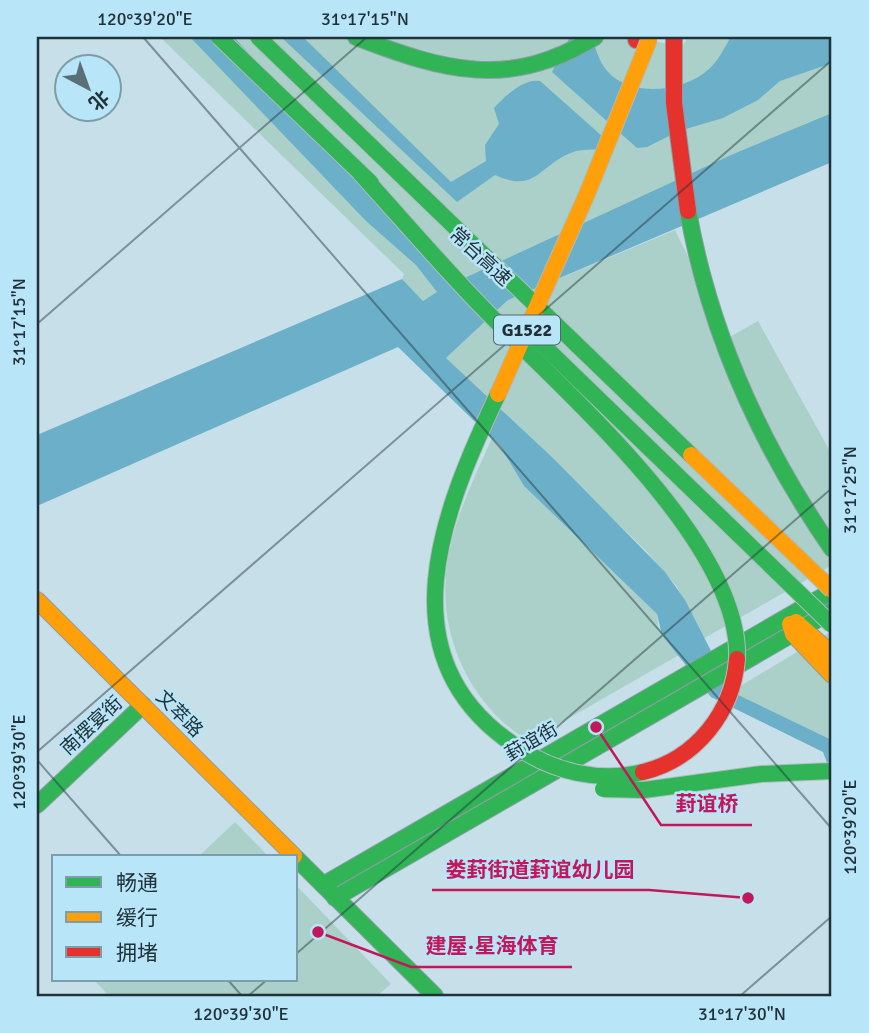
<svg xmlns="http://www.w3.org/2000/svg" width="869" height="1033" font-family="Signika,'Noto Sans SC',sans-serif">
  <style>
    .green { fill: #abd0c9 }
    .water { fill: #6bafc8 }
    .lines { fill: none; stroke-linecap: round; stroke-linejoin: round }
    .fast-casing { stroke: #8b9ea6; stroke-width: 18 }
    .slow-casing { stroke: #8b9ea6; stroke-width: 18 }
    .jam-casing { stroke: #8b9ea6; stroke-width: 18 }
    .fast { stroke: #30b455; stroke-width: 16 }
    .slow { stroke: #ff9f0a; stroke-width: 16 }
    .jam { stroke: #e5322d; stroke-width: 16 }
    .fast-bridge-casing { stroke: #afbcc0; stroke-width: 18; stroke-linecap: butt }
    .slow-bridge-casing { stroke: #afbcc0; stroke-width: 18; stroke-linecap: butt }
    .jam-bridge-casing { stroke: #afbcc0; stroke-width: 18; stroke-linecap: butt }
    .fast-bridge { stroke: #30b455; stroke-width: 16 }
    .slow-bridge { stroke: #ff9f0a; stroke-width: 16 }
    .jam-bridge { stroke: #e5322d; stroke-width: 16 }
    .ticks { fill: none; stroke: #203239; stroke-width: 2; stroke-opacity: 0.45 }
    .labels { text-anchor: middle; stroke-width: 5; stroke-linejoin: round; paint-order: stroke }
    .shield { fill: #b8e5f8; stroke: #4e6872; stroke-width: 2 }
    .shield-label { font-size: 18px; font-weight: bold; fill: #203239 }
    .street-label { font-size: 19px; fill: #203239; stroke: #b8e5f8 }
    .leader { fill: none; stroke: #c2185b; stroke-width: 2.5 }
    .callout-dot { fill: #c2185b; stroke: #b8e5f8; stroke-width: 2.5 }
    .callout-label { font-size: 21px; text-anchor: middle; font-weight: bold; fill: #c2185b; stroke: #b8e5f8; stroke-width: 5; stroke-linejoin: round; paint-order: stroke }
    .neatline { fill: none; stroke: #203239; stroke-width: 2.5 }
    .ticks-label { font-size: 18px; text-anchor: middle; fill: #203239 }
  </style>
  <rect width="100%" height="100%" fill="#c7dfe9"/>
  <!-- green -->
  <g class="green">
    <path d="M160,37H635L682,47L688,37H832V115L458,281L423,301L402,279L404,274Z"/>
    <path d="M675,230L728,338L758,321L832,455V565L703,639L677,587L646,551L446,358L508,300Z"/>
    <path d="M492,438L500,446L524,486L657,614L658,626L679,655L529,741C474,709 440,641 446,576C449,528 473,481 492,438Z"/>
    <path d="M832,631V740L732,692V691Z"/>
    <path d="M235,822L268,856H199Z"/>
    <path d="M296,885L391,984L377,996H109L93,979H296Z"/>
  </g>
  <!-- water -->
  <g class="water">
    <path d="M190,37H234L458,281L731,155L832,113V162L508,300L446,358L555,460L665,572L685,600L732,692L832,740V776L823,752L711,697L662,635L657,614L524,486L500,446L398,347L37,506V435L402,279L423,301L437,292L416,265L366,221Z"/>
    <path d="M281,37H303L451,182L486,161L485,145L499,124L494,108C505,96 524,78 540,81L602,136L601,149C592,150 581,149 573,152C538,165 537,194 495,175L457,202Z"/>
    <path d="M570,37H591C596,48 599,63 608,72C632,98 684,92 709,69C719,60 724,48 731,37H832V63L780,81L758,100L723,118L679,131L647,147L637,148L552,72Z"/>
  </g>
  <g class="lines">
    <defs>
      <g id="fast">
        <path d="M356,37C444,71 510,90 595,37"/>
        <path d="M688,211C710,335 761,446 832,549"/>
        <path d="M37,805L143,705"/>
        <path d="M296,858L435,996"/>
        <path d="M323,885L832,591"/>
        <path d="M335,898L832,611"/>
      </g>
      <g id="slow">
        <path d="M37,600L294,856"/>
        <path d="M796,622L832,654"/>
        <path d="M790,624L793,634L832,675"/>
      </g>
      <g id="jam">
        <path d="M674,37V103L688,211"/>
        <path d="M636,40L638,37"/>
      </g>
    </defs>
    <!-- fast casing -->
    <use href="#fast" class="fast-casing"/>
    <!-- slow casing -->
    <use href="#slow" class="slow-casing"/>
    <!-- jam casing -->
    <use href="#jam" class="jam-casing"/>
    <!-- fast -->
    <use href="#fast" class="fast"/>
    <!-- slow -->
    <use href="#slow" class="slow"/>
    <!-- jam -->
    <use href="#jam" class="jam"/>
    <defs>
      <g id="fast-bridge">
        <path d="M219,37L371,183"/>
        <path d="M258,37L691,455"/>
        <path d="M361,174C402,219 441,265 483,308C560,388 742,542 737,659"/>
        <path d="M521,324L832,625"/>
        <path d="M498,394C443,510 381,658 517,747C554,772 600,783 643,772"/>
        <path d="M603,789L644,790L761,774L832,771"/>
      </g>
      <g id="slow-bridge">
        <path d="M498,394L587,194L649,40"/>
        <path d="M691,455L832,590"/>
      </g>
      <path id="jam-bridge" d="M643,772C696,759 733,712 737,659"/>
    </defs>
    <!-- fast-bridge casing -->
    <use href="#fast-bridge" class="fast-bridge-casing"/>
    <!-- slow-bridge casing -->
    <use href="#slow-bridge" class="slow-bridge-casing"/>
    <!-- jam-bridge casing -->
    <use href="#jam-bridge" class="jam-bridge-casing"/>
    <!-- fast-bridge -->
    <use href="#fast-bridge" class="fast-bridge"/>
    <!-- slow-bridge -->
    <use href="#slow-bridge" class="slow-bridge"/>
    <!-- jam-bridge -->
    <use href="#jam-bridge" class="jam-bridge"/>
  </g>
  <!-- ticks -->
  <path class="ticks" d="M143,37L832,829M37,324L367,37M37,752L832,60M37,760L121,856M296,954L832,488M227,979L242,996M248,996L268,979M740,996L832,916"/>
  <g class="labels">
    <!-- shield labels -->
    <rect class="shield" x="494" y="315.5" width="66" height="29" rx="5"/>
    <g class="shield-label">
      <text x="527" y="336">G1522</text>
    </g>
    <!-- street labels -->
    <g class="street-label">
      <text transform="translate(481 256) rotate(43)" y="7">常台高速</text>
      <text transform="translate(180 713) rotate(45)" y="7">文萃路</text>
      <text transform="translate(91 725) rotate(-43)" y="7">南摆宴街</text>
      <text transform="translate(531 741) rotate(-30)" y="7">葑谊街</text>
    </g>
  </g>
  <!-- callouts -->
  <path class="leader" d="M596 727L661 825H752M748 898L649 890H432M318 932L411 967H572"/>
  <g class="callout-dot">
    <circle cx="596" cy="727" r="7"/>
    <circle cx="748" cy="898" r="7"/>
    <circle cx="318" cy="932" r="7"/>
  </g>
  <g class="callout-label">
    <text x="707" y="811">葑谊桥</text>
    <text x="540" y="877">娄葑街道葑谊幼儿园</text>
    <text x="492" y="953">建屋·星海体育</text>
  </g>
  <!-- border -->
  <rect width="869" height="1033" fill="none" stroke="#b8e5f8" stroke-width="77"/>
  <!-- legend -->
  <rect x="52" y="855" width="245" height="126" fill="#b8e5f8" stroke="#7b9dac" stroke-width="2"/>
  <rect x="66" y="877" width="35" height="10" fill="#30b455" stroke="#7b9dac" stroke-width="2"/>
  <text x="116" y="890" font-size="21" fill="#203239">畅通</text>
  <rect x="66" y="912" width="35" height="10" fill="#ff9f0a" stroke="#7b9dac" stroke-width="2"/>
  <text x="116" y="925" font-size="21" fill="#203239">缓行</text>
  <rect x="66" y="947" width="35" height="10" fill="#e5322d" stroke="#7b9dac" stroke-width="2"/>
  <text x="116" y="960" font-size="21" fill="#203239">拥堵</text>
  <!-- north arrow -->
  <g transform="translate(88 88) rotate(139)"><circle r="33" fill="#b8e5f8" stroke="#7b9dac" stroke-width="2"/>
  <path d="M0-5L12 26L0 18L-12 26Z" fill="#5a6f77"/>
  <text y="-10" font-size="19" font-weight="bold" text-anchor="middle" fill="#203239">北</text>
  </g>
  <rect x="38" y="38" width="792" height="957" class="neatline"/>
  <g class="ticks-label">
    <text x="145" y="25">120°39'20"E</text>
    <text x="365" y="25">31°17'15"N</text>
    <text transform="translate(19 322) rotate(-90)" y="6">31°17'15"N</text>
    <text transform="translate(850 490) rotate(-90)" y="6">31°17'25"N</text>
    <text transform="translate(19 762) rotate(-90)" y="6">120°39'30"E</text>
    <text transform="translate(850 827) rotate(-90)" y="6">120°39'20"E</text>
    <text x="241" y="1020">120°39'30"E</text>
    <text x="742" y="1020">31°17'30"N</text>
  </g>
</svg>
